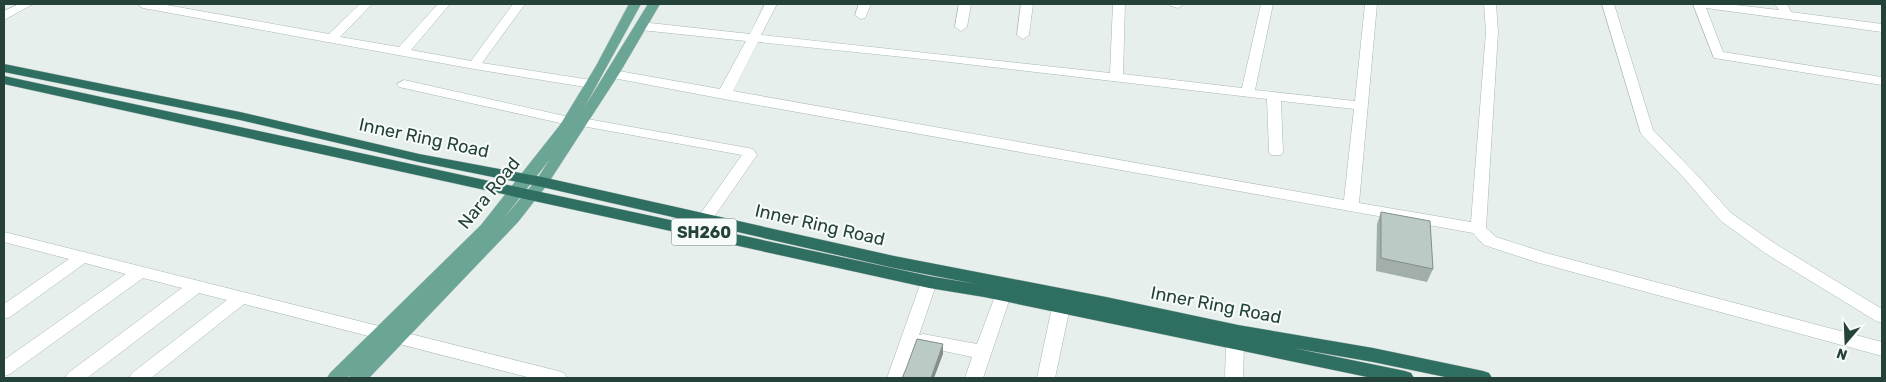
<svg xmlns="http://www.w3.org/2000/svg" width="1886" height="382" font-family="Rubik,sans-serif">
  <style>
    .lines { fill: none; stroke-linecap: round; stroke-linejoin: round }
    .minor-casing { stroke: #a8b8b2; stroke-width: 1 }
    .major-casing { stroke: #c2cac8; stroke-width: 1 }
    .highway-casing { stroke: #c2cac8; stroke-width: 1 }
    .minor { fill: #fff; fill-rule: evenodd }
    .major { fill: #6aa596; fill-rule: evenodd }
    .highway { fill: #2f6f62; fill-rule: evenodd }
    .wall { fill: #a1aea9 }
    .shaded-wall { fill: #838d89 }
    .building { fill: #bbcac4; stroke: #838d89 }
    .labels { text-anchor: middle; stroke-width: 4; stroke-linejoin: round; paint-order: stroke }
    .shield { fill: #f7fbf9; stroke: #637a73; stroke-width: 1 }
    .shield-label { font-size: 16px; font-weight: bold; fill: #24423a }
    .street-label { font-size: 18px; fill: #24423a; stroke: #f7fbf9 }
  </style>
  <rect width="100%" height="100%" fill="#e6efeb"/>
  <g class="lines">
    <defs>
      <g id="minor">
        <path d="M19,4H33L4,20V11Z"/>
        <path d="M137,4H161L329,34L360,4H372L340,37L399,47L438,4H450L411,50L471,61L513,4H525L482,63L591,80L598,84L591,88L474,69L143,8Z"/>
        <path d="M765,4H777L761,35L1110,73L1113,4H1125L1123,74L1242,88L1261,4H1273L1255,90L1355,101L1365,4H1377L1359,203L1471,222L1486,32L1484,4H1496L1498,32L1486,228L1496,237L1546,253L1882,342V356L1536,262L1484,245L1473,233L724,99L613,78L607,74L613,70L720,89L746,41L641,30L635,26L641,22L750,34ZM758,42L932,60L1267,99L1269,152L1271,155H1281L1283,152L1281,101L1354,109L1344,200L733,91Z"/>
        <path d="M859,4H871L865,18L861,19L855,15Z"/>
        <path d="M959,4H971L967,27L961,31L955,27Z"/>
        <path d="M1021,4H1033L1029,35L1023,39L1017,35Z"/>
        <path d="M1169,4H1184L1178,8L1171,6Z"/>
        <path d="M1602,4H1614L1653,130L1695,173L1731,213L1777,245L1882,309V323L1876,321L1765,253L1721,221L1685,179L1641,134Z"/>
        <path d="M1693,4H1727L1779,10L1775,4H1787L1791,12L1882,24V32L1706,8L1723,52L1882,77V85L1714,58Z"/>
        <path d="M404,80L569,117L576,121L582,118L748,148L753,149L757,155L709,224L704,225L699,224L696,220L742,155L582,126L575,122L569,125L399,87L397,84Z"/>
        <path d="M4,232L558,371L564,373L567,378H531L244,304L151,378H129L132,373L227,300L199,293L87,378H65L68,373L182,288L143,278L10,374L4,376V360L126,274L85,263L10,317L4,319V304L69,259L4,242Z"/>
        <path d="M929,276L935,278L937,282L919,335L923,334L977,344L997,291L1003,289L1009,291L1011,295L983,378H965L972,357L916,345L905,378H887L921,282L923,278Z"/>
        <path d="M1061,301L1067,303L1070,307L1055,378H1037L1052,307L1055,303Z"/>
        <path d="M1235,336L1241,338L1244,343L1243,378H1225L1226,343L1229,338Z"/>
      </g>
      <path id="major" d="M629,4H641L584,108L648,4H660L619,74L547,185L518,222L369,378H349L350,375L347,378H327L330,373L481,225L560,125L596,66ZM550,159L537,179L504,218Z"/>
      <path id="highway" d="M4,64L240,112L419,154L542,177L894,256L1106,297L1238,325L1373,348L1483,371L1489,373L1492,378H1450L1373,362L1293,348L1405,371L1411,373L1414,378H1372L984,297L929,288L4,84V76L929,276L976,284L894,268L542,187L419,162L240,120L4,72Z"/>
    </defs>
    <!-- minor casing -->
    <use href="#minor" class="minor-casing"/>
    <!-- major casing -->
    <use href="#major" class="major-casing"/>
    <!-- highway casing -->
    <use href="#highway" class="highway-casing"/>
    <!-- minor -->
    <use href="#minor" class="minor"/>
    <!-- major -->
    <use href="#major" class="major"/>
    <!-- highway -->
    <use href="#highway" class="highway"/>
  </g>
  <!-- wall -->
  <path class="wall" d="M1381,212L1433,269L1427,282L1376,271L1377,224Z"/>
  <!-- shaded-wall -->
  <path class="shaded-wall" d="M943,344V354L934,378H931Z"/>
  <!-- building -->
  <g class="building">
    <path d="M1381,212L1430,221L1433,269L1381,258Z"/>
    <path d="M917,339L943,344L931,378H902L906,369Z"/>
  </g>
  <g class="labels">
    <!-- shield labels -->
    <rect class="shield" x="671.5" y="218.5" width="65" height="27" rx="4"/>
    <g class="shield-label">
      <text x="704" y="238">SH260</text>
    </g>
    <!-- street labels -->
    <g class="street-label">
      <text transform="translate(424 138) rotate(12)" y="6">Inner Ring Road</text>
      <text transform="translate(489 193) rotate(-51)" y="6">Nara Road</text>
      <text transform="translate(820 225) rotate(13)" y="6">Inner Ring Road</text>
      <text transform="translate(1216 305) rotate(11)" y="6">Inner Ring Road</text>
    </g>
  </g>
  <!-- border -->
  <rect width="1886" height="382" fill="none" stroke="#24423a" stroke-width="10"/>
  <!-- north arrow -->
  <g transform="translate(1846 342) rotate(199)" stroke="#f7fbf9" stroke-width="4" paint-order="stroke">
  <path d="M0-4L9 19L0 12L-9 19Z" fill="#24423a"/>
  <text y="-8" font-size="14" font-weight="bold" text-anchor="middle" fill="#24423a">N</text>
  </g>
</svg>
